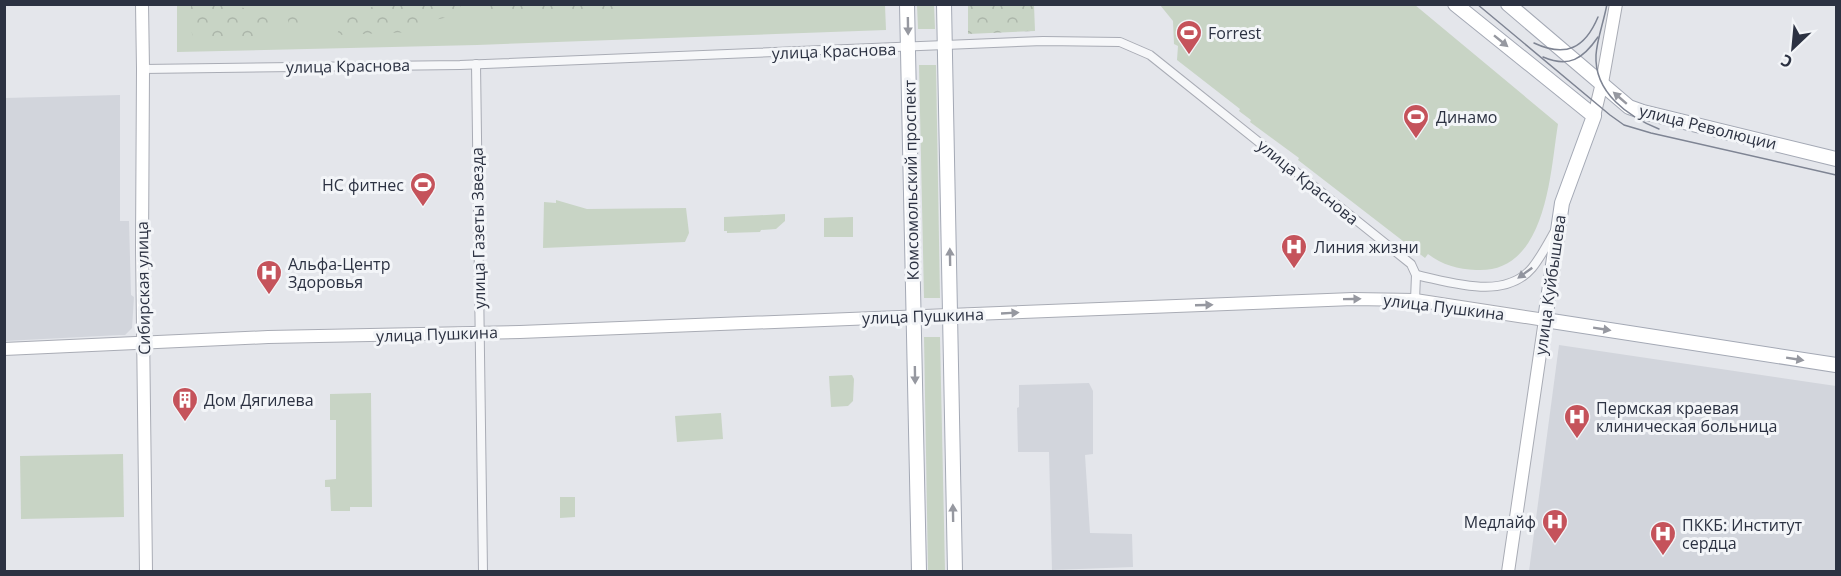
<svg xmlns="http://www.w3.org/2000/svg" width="1841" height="576" font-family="'Open Sans',sans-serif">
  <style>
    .built { fill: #d2d5dc }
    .green { fill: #c8d4c5 }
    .forest { fill: url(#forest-crowns) }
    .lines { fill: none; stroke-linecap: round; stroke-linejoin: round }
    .minor-casing { stroke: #a9acb5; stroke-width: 10 }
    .secondary-casing { stroke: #a9acb5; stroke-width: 14 }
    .primary-casing { stroke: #a4a9b5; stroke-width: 16 }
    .minor { stroke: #f6f7f9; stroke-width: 8 }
    .secondary { stroke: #fff; stroke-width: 12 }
    .primary { stroke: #fff; stroke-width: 14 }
    .tram { stroke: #7e8493; stroke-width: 1.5 }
    .oneway { fill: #9698a0 }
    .oneway2 { fill: #91949e }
    .labels { text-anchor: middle; stroke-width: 6; stroke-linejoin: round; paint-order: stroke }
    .poi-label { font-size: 16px; fill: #2c3242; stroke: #f3f5f8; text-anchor: start }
    .street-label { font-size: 16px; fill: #2c3242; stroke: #f3f5f8 }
  </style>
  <defs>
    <pattern id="forest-crowns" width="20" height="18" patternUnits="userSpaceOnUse" patternTransform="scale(1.5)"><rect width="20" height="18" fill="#c8d4c5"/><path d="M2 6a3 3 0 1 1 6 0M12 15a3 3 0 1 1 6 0" fill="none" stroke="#acb6aa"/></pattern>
  </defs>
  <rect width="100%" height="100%" fill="#e4e6eb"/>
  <!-- built -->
  <g class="built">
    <path d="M120,95V221H129L131,295L134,297L132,328L125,335H120L5,341V98Z"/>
    <path d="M1559,345L1836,386V571H1529Z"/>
    <path d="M1089,383L1093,391V454L1085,455L1090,533L1132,534L1133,567L1052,570L1049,452H1018L1017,408L1019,407V385Z"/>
  </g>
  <!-- green -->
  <g class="green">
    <path d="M177,5H885L886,30L477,45L177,52Z"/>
    <path d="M917,5H934L935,29H918Z"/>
    <path d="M1160,5H1415L1558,124C1550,173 1547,274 1476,270C1458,269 1442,265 1428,254L1425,258L1298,160L1299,158L1250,122L1251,120L1239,111L1240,109L1177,60L1178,46L1174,44L1173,21Z"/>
    <path d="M919,65H936L940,298H924Z"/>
    <path d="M556,200L587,209L686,208L689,233L685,242L543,248L544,202L556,203Z"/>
    <path d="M785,214V221L776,229L761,230L760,232L727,233V231H724V217Z"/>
    <path d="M853,217V237H824V218Z"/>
    <path d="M924,337H940L945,571H928Z"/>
    <path d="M852,375L854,379L853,401L848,406L831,407L829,376Z"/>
    <path d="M371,393L372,507H350V511H331L330,487H325V480L336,479V420H330V394Z"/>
    <path d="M721,413L723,439L677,442L675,416Z"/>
    <path d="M123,454L124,517L21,519L20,456Z"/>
    <path d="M560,497H575V517L560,518Z"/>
  </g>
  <!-- forest -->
  <g class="forest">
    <path d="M191,5H233L251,10L266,5L263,17H280L291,11L314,22L292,37L288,20L267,23L258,36L200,39L193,36L190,28Z"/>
    <path d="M387,5V4L461,5L458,15L425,22L414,32L337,35C344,12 365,7 387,5Z"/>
    <path d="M490,5V4L624,5L622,10L505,17L491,11Z"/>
    <path d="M968,5H1034L1035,31L968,34Z"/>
  </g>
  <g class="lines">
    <defs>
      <g id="minor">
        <path d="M476,64L483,572"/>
        <path d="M143,69L460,65L1043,41L1120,42L1150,55L1411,264L1416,275L1415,300"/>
        <path d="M1416,275C1451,282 1504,301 1532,268C1541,257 1548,243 1555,231"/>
      </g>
      <g id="secondary">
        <path d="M142,4L143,69L142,246L146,572"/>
        <path d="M1594,116L1602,83L1616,4"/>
        <path d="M4,349L268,337L520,332L1353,299L1415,300L1545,320L1508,572"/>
      </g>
      <g id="primary">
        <path d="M907,4L919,572"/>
        <path d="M944,4L955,572"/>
        <path d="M1455,4L1594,116L1562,203L1545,320L1836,365"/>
        <path d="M1508,4L1629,107L1643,112L1836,159"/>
      </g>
    </defs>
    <!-- minor casing -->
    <use href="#minor" class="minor-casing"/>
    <!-- secondary casing -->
    <use href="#secondary" class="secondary-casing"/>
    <!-- primary casing -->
    <use href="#primary" class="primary-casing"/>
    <!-- minor -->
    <use href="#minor" class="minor"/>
    <!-- secondary -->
    <use href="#secondary" class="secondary"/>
    <!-- primary -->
    <use href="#primary" class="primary"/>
    <!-- tram -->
    <g class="tram">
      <path d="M1477,4L1610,115L1624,125L1651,133L1836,175"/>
      <path d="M1607,4C1604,21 1597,39 1596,55C1594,93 1629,117 1659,129"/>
      <path d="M1534,43C1566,58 1585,48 1598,17"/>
      <path d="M1543,57C1569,68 1583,59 1598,37"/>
    </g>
  </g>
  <!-- one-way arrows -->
  <defs><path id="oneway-solid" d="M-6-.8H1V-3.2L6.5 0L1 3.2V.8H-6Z" transform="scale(1.5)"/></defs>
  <g class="oneway">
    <use href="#oneway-solid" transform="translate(908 26) rotate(89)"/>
    <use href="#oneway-solid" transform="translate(1501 41) rotate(39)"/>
    <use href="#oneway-solid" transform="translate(1620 98) rotate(-139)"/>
    <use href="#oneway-solid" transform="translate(950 257) rotate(-91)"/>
    <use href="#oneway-solid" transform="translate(1352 299) rotate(-1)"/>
    <use href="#oneway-solid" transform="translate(1204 305) rotate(-2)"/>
    <use href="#oneway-solid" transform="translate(1010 313) rotate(-3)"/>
    <use href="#oneway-solid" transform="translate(1602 329) rotate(9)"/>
    <use href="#oneway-solid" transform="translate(1795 359) rotate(9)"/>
    <use href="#oneway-solid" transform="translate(915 375) rotate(89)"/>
    <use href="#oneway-solid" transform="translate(953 513) rotate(-91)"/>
  </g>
  <use class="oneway2" href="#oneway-solid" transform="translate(1525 273) rotate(144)"/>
  <!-- icons -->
  <defs>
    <symbol id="stadium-pin" viewBox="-11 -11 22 30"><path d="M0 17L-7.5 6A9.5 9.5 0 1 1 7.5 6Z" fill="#c5535b" stroke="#f3f5f8"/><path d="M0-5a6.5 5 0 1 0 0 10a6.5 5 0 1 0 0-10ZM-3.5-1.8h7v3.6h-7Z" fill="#fff"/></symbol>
    <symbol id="hospital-pin" viewBox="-11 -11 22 30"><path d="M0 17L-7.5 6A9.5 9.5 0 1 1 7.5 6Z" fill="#c5535b" stroke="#f3f5f8"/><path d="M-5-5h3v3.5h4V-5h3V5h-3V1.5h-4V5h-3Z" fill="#fff"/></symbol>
    <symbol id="building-pin" viewBox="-11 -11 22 30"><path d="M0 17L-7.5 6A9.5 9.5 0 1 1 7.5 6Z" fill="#c5535b" stroke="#f3f5f8"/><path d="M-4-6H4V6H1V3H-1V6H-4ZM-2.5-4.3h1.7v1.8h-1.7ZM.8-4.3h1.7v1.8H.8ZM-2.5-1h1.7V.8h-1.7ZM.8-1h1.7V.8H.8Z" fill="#fff"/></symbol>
  </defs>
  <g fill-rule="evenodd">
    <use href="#stadium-pin" x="1174" y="18" width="30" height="40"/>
    <use href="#stadium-pin" x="1401" y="102" width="30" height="40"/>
    <use href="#stadium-pin" x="408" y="170" width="30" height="40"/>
    <use href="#hospital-pin" x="1279" y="232" width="30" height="40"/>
    <use href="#hospital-pin" x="254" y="258" width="30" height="40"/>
    <use href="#building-pin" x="170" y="385" width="30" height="40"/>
    <use href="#hospital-pin" x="1562" y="402" width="30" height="40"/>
    <use href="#hospital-pin" x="1540" y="507" width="30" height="40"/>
    <use href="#hospital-pin" x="1648" y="519" width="30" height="40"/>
  </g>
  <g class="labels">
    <!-- poi labels -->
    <g class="poi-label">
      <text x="1208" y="39">Forrest</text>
      <text x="1436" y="123">Динамо</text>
      <text x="404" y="191" text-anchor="end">НС фитнес</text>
      <text x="1314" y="253">Линия жизни</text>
      <text x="288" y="270">Альфа-Центр<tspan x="288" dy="18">Здоровья</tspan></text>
      <text x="204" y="406">Дом Дягилева</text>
      <text x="1596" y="414">Пермская краевая<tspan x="1596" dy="18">клиническая больница</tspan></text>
      <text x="1536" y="528" text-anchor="end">Медлайф</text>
      <text x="1682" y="531">ПККБ: Институт<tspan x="1682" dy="18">сердца</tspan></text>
    </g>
    <!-- street labels -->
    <g class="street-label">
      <text transform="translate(834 51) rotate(-2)" y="6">улица Краснова</text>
      <text transform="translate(348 66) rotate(-1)" y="6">улица Краснова</text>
      <text transform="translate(1708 127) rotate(14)" y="6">улица Революции</text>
      <text transform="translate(911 180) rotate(-91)" y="6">Комсомольский проспект</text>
      <text transform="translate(1308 182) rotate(39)" y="6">улица Краснова</text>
      <text transform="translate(478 228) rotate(-91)" y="6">улица Газеты Звезда</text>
      <text transform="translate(1550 285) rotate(-82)" y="6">улица Куйбышева</text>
      <text transform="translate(143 288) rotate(-91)" y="6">Сибирская улица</text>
      <text transform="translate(1444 307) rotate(7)" y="6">улица Пушкина</text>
      <text transform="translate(923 316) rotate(-2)" y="6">улица Пушкина</text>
      <text transform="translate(437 334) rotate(-2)" y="6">улица Пушкина</text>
    </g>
  </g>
  <!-- border -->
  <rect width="1841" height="576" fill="none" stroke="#2c3242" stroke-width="12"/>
  <!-- north arrow -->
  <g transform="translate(1793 48) rotate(206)" stroke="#f3f5f8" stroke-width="4.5" paint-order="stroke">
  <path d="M0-4.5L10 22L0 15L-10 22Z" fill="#2c3242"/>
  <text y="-9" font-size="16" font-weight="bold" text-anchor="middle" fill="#2c3242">С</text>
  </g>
</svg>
